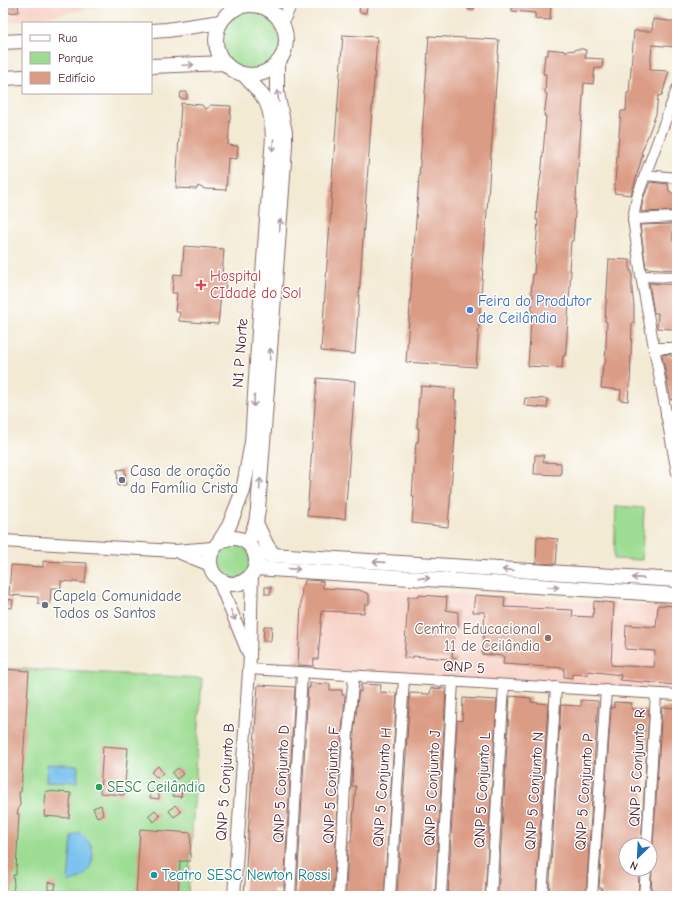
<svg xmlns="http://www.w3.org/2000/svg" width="680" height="899" font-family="'Comic Neue',sans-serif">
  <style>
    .built { fill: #f7d1c6 }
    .green { fill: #9ddd93; stroke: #747e5f }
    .water { fill: #75bfee; stroke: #606f8c }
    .building { fill: #db9c85 }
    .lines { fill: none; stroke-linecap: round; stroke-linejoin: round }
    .minor-casing { stroke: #856666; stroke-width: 12 }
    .tertiary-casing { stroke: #856666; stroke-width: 14 }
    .secondary-casing { stroke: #856666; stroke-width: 16 }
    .minor { stroke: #fff; stroke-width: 10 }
    .tertiary { stroke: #fff; stroke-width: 12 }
    .secondary { stroke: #fff; stroke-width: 14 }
    .oneway { stroke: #ae9aa0 }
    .health-dot { fill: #e0444e; stroke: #fff; stroke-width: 1.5 }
    .shop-dot { fill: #3f7fe0; stroke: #fff; stroke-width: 1.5 }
    .worship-dot { fill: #6b7280; stroke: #fff; stroke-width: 1.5 }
    .education-dot { fill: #8d6e63; stroke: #fff; stroke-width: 1.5 }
    .leisure-dot { fill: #2e9e5b; stroke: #fff; stroke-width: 1.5 }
    .culture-dot { fill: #0f9aa8; stroke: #fff; stroke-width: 1.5 }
    .labels { text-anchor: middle; stroke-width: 3; stroke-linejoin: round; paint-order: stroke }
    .health-label { font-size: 15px; fill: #be3a42; stroke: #fff; text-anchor: start }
    .shop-label { font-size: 15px; fill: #366cbe; stroke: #fff; text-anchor: start }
    .street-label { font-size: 15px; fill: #4a1f2b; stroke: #fff }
    .worship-label { font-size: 15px; fill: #5b616d; stroke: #fff; text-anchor: start }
    .education-label { font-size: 15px; fill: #785e54; stroke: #fff; text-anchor: end }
    .leisure-label { font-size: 15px; fill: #27864d; stroke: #fff; text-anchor: start }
    .culture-label { font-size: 15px; fill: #0d838f; stroke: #fff; text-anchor: start }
  </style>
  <rect width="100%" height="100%" fill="#fff"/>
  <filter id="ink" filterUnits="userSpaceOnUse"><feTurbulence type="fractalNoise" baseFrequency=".025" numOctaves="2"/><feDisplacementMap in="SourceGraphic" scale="8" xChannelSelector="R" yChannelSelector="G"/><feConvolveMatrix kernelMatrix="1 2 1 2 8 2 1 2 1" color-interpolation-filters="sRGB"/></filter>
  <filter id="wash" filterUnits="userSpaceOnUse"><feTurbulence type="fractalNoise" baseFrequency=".012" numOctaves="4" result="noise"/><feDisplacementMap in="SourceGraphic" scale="16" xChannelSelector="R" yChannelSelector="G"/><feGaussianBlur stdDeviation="0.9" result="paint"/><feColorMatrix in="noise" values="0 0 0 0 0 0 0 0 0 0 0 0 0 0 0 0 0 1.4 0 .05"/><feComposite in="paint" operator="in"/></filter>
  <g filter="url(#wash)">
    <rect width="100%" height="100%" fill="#f3ead4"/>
    <!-- built -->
    <g class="built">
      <path d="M3,3H120L3,24Z"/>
      <path d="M298,583L677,608V693L292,668Z"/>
    </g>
    <!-- green -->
    <g class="green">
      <circle cx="251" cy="40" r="30"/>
      <path d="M616,506L644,508L642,560L614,559Z"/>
      <circle cx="232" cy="561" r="18"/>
      <path d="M3,668L202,678L188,896H3Z"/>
    </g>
    <!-- water -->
    <g class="water">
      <path d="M47,764L78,766L77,782L46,781Z"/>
      <path d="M80,833C84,837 90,842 92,848C93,852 93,857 92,861C89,874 81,880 68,882L72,837Z"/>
    </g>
    <g id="blocks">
      <!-- building -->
      <g class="building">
        <path d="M18,3L19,12L6,13L5,4Z"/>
        <path d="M468,3H475L474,10H469L467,8Z"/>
        <path d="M512,3H551L550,20L535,19V13L512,11Z"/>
        <path d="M360,5L367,6L366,13L359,12Z"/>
        <path d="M653,19L677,22V47L652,45L650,70L669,71L662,95L658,96L656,114L641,154H643L631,195L614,193L621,111H626L627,93H629L634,31H652Z"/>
        <path d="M343,35L377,37L355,354L321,351L332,193H331Z"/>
        <path d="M429,36L499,40L476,367L406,362Z"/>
        <path d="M548,49L567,51L576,50V49H584V50H586L585,58L603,59L602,68H595L593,84L584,83L573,241H571L569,270H571L566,350L565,356H563L562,368L528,366L533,293H531L533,274H534L538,220H536L537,201L542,167L546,116H544L547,94L545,93L546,74H543L545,55H548Z"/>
        <path d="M181,92H187V99H180Z"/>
        <path d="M181,103L202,105L205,109L211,105L231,106L228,145L238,146L237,159L228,158L226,190L205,189L198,186L197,189L176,188Z"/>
        <path d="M650,182L668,184L669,191L677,196V211L641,212L643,199Z"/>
        <path d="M673,224V241H677V270L646,268L640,225Z"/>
        <path d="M184,246L224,249L222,277L226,278L225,296L221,295L218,324L179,321L180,312H175L177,293H172L174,274L182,275Z"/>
        <path d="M609,259L630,260V271H632V290L634,306V323H632L630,385H629L628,401L620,400L621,390L601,388L603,364H605L607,322L605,321Z"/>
        <path d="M649,283L677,285V327L671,329L657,328L658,313H654Z"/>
        <path d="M670,354V356H677V400H671L662,355Z"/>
        <path d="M317,378L355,381L345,519L307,516Z"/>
        <path d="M421,386L455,389L454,399L456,400V410H457L448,527L412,523L414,497H412L413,482L416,442H418L419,428H417L418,407L419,397H420Z"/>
        <path d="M525,398L548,399L547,408L526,406L524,405Z"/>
        <path d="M535,455H544L543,462L561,463V475L534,474Z"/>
        <path d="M125,469L126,485L118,486L117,470Z"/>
        <path d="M537,537L558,539L556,564L536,563Z"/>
        <path d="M43,561L87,563L85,583L61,581V588H51L50,605L38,604V597L9,595L11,565L43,567Z"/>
        <path d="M305,580L323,581V588L359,590L369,594V604H365L364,613L322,611L318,659H314L313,666L298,665L302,585H304Z"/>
        <rect x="265" y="587" width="6" height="7"/>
        <path d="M419,595L447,597L446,610L458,612V628L454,627L452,658H456L455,670H448V659L413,656V658H404L408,599V597H419Z"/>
        <path d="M475,595L505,597L504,607L573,610L572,616L593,617L594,601L614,603L611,665L624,666L654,667L655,651L625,649L626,625L656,627L658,605L677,606V685L620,680L621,675L588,671V675L572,674V678L564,677V668L503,664L504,656L482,654L485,612H473Z"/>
        <path d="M3,599L13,600L12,608L3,607Z"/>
        <path d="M264,626H272L271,641H263Z"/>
        <path d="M3,669L29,671L21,792H19L20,804L17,814H19L16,870V875H13L14,885L12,896H3Z"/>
        <path d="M310,683L330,684V690H342V695H345L342,732L333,896H297V892L308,688H310Z"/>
        <path d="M361,684L381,685L380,692L397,693L384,896H353V895H346L348,842H351L356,786H352L354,733L358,696L359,691L361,692Z"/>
        <path d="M258,685L295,687L284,891L273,890V896H244Z"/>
        <path d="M431,688L446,689L435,896H397L410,693L430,694Z"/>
        <path d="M510,696L531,698V702L548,704L536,896H498Z"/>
        <path d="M463,698L497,700L485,896H448L457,720L462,721Z"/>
        <path d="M581,700L598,701L586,896H549L561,705L581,706Z"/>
        <path d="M614,702L632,703L631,709L649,710L641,845H626V869H639L638,896H601L602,888H599L611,707L614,708Z"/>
        <path d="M662,707L677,708V896H651L652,869L650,864L651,850L653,845Z"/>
        <path d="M103,746L128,748L124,795L100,793Z"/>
        <path d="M158,766L163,773L157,778L151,772Z"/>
        <path d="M178,768L183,774L177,779L172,773Z"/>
        <path d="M173,788L182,789L181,797L173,796Z"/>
        <path d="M151,790H159V799L150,798Z"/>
        <path d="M46,791L71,793L69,818L44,816Z"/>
        <path d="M101,805L103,815L97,817L93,808Z"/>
        <path d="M175,805L181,812L174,817L169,811Z"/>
        <path d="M155,810L160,816L154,822L148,816Z"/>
        <path d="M140,829L191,833L190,861H180L178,896H136Z"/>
        <path d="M48,882L56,883L55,890H48Z"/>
      </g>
    </g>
  </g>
  <g filter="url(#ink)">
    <use href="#blocks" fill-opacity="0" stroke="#856666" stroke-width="1"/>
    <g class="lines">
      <defs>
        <g id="minor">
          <path d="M677,89L637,197L633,219L641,276L677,473"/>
          <path d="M645,175L677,178"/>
          <path d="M633,219L677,217"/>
          <path d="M641,276L677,277"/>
          <path d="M654,348H677"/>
          <path d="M666,416L677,417"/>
          <path d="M249,669L677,695"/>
          <path d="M647,845L656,694"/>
          <path d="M290,896L302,673"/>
          <path d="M339,896L348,732L354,676"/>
          <path d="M390,896L404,679"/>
          <path d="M441,896L453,681"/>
          <path d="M491,896L504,685"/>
          <path d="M542,896L556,687"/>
          <path d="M592,896L606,690"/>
          <path d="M644,896L646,869"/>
        </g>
        <g id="tertiary">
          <path d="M244,6L245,3"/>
          <path d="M259,6L264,3"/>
          <path d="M282,23L291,3"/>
          <path d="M3,541L175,551L213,548"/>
          <path d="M178,552L210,565"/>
          <path d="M218,579L248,652"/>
          <path d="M234,896L250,656L252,573"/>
        </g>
        <g id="secondary">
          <circle cx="251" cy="40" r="35"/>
          <path d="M151,31L167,30L221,22"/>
          <path d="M3,42L23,41"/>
          <path d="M151,66L225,63"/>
          <path d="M3,78L23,77"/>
          <path d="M256,523L267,546L274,555"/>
          <circle cx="233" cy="561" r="23"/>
          <path d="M219,542L229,526L243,491L252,442L260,315L273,137C271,102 267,99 243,74"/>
          <path d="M248,543L256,523L258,509L282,190L285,146V132L277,93V64"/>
          <path d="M255,554L677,580"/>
          <path d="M255,568L677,595"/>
        </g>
      </defs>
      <!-- minor casing -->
      <use href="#minor" class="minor-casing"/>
      <!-- tertiary casing -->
      <use href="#tertiary" class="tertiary-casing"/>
      <!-- secondary casing -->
      <use href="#secondary" class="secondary-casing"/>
      <!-- minor -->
      <use href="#minor" class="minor"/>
      <!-- tertiary -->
      <use href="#tertiary" class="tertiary"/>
      <!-- secondary -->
      <use href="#secondary" class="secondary"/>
    </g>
    <!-- one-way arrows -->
    <defs><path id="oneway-shaft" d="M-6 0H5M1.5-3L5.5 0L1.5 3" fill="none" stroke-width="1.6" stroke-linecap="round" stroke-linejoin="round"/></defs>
    <g class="oneway">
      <use href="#oneway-shaft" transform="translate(188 65) rotate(-3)"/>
      <use href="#oneway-shaft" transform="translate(278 96) rotate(-98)"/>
      <use href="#oneway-shaft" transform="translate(273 145) rotate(96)"/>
      <use href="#oneway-shaft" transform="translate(280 225) rotate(-86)"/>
      <use href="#oneway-shaft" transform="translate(270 354) rotate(-86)"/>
      <use href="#oneway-shaft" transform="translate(254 401) rotate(94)"/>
      <use href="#oneway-shaft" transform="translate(260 484) rotate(-86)"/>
      <use href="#oneway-shaft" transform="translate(379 562) rotate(-176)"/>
      <use href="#oneway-shaft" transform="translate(294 569) rotate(4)"/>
      <use href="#oneway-shaft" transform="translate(508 570) rotate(-176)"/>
      <use href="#oneway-shaft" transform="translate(424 578) rotate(4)"/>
      <use href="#oneway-shaft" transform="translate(638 578) rotate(-176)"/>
      <use href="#oneway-shaft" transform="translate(553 587) rotate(4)"/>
      <use href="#oneway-shaft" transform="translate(233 615) rotate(67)"/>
    </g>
  </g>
  <!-- markers -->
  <path class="health-dot" d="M199 279h4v4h4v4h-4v4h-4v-4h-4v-4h4z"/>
  <circle class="shop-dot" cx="470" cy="310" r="4"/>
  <g class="worship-dot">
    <circle cx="122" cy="480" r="4"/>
    <circle cx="45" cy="605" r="4"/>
  </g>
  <circle class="education-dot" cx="548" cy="638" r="4"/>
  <circle class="leisure-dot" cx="99" cy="787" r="4"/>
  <circle class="culture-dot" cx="154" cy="875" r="4"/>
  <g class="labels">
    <!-- health labels -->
    <g class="health-label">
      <text x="210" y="281">Hospital<tspan x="210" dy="17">CIdade do Sol</tspan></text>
    </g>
    <!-- shop labels -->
    <g class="shop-label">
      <text x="478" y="306">Feira do Produtor<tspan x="478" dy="17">de Ceilândia</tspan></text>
    </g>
    <!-- street labels -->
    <g class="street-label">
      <text transform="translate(240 353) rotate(-86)" y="5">N1 P Norte</text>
      <text transform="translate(464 667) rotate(4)" y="5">QNP 5</text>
      <text transform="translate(637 768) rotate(-87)" y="5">QNP 5 Conjunto R</text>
      <text transform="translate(225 782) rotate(-86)" y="5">QNP 5 Conjunto B</text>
      <text transform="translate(281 784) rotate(-87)" y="5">QNP 5 Conjunto D</text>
      <text transform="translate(331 785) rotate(-87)" y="5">QNP 5 Conjunto F</text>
      <text transform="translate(382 787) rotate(-86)" y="5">QNP 5 Conjunto H</text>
      <text transform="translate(432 788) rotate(-87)" y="5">QNP 5 Conjunto J</text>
      <text transform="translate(482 790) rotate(-87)" y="5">QNP 5 Conjunto L</text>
      <text transform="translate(534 791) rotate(-86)" y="5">QNP 5 Conjunto N</text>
      <text transform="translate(584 792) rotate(-86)" y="5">QNP 5 Conjunto P</text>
    </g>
    <!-- worship labels -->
    <g class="worship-label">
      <text x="130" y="476">Casa de oração<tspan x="130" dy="17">da Família Crista</tspan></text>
      <text x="53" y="601">Capela Comunidade<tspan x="53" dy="17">Todos os Santos</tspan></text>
    </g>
    <!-- education labels -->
    <g class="education-label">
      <text x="540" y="634">Centro Educacional<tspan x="540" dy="17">11 de Ceilândia</tspan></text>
    </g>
    <!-- leisure labels -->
    <g class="leisure-label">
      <text x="107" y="792">SESC Ceilândia</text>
    </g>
    <!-- culture labels -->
    <g class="culture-label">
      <text x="162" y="880">Teatro SESC Newton Rossi</text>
    </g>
  </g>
  <!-- margin -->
  <rect width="680" height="899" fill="none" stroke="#fff" stroke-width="16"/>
  <!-- legend -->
  <rect x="22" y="22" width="130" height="72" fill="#ffffff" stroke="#b7a5aa"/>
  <rect x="30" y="35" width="20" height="6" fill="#ffffff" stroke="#b7a5aa"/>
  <text x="58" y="42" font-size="12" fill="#4a1f2b">Rua</text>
  <rect x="30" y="52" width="20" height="12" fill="#9ddd93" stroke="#b7a5aa"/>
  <text x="58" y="62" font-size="12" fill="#4a1f2b">Parque</text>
  <rect x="30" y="72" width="20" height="12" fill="#db9c85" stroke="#b7a5aa"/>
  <text x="58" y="82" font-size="12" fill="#4a1f2b">Edifício</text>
  <!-- north arrow -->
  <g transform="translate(638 857) rotate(204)"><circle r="19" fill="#ffffff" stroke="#b7a5aa"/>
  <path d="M0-3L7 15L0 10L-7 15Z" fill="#1f6fb2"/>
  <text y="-6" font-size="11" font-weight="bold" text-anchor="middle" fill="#4a1f2b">N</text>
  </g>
</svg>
